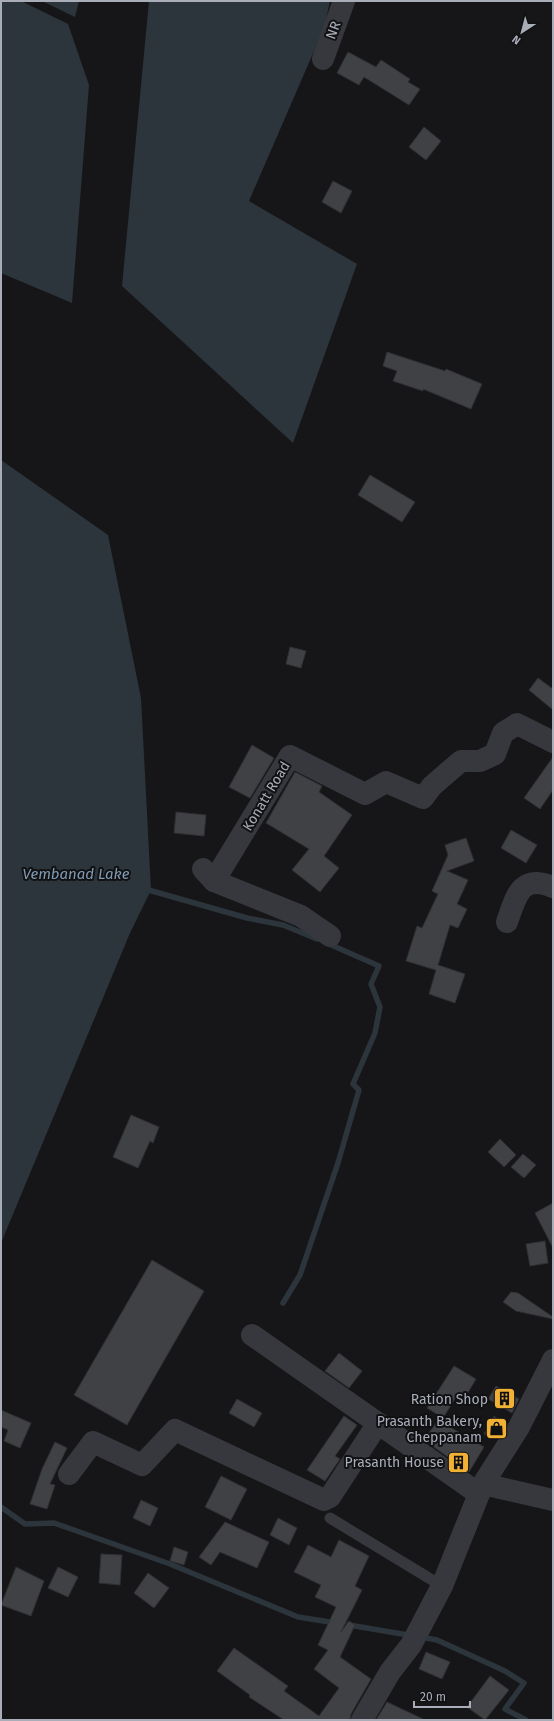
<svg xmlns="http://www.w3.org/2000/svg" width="554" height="1721" font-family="'Fira Sans',sans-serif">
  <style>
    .water { fill: #2c353c }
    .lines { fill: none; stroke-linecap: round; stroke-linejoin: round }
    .stream { stroke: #2c353c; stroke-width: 5.5 }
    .building { fill: #404145; stroke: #303034 }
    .service { stroke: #37383d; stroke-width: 11 }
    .minor { stroke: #37383d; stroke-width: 22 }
    .labels { text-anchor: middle; stroke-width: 4; stroke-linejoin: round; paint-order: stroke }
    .street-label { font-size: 14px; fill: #a8adb8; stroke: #111113 }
    .poi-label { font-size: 14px; fill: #a8adb8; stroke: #111113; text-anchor: end }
    .water-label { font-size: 15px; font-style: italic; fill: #7f9bb3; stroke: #111113 }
  </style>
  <rect width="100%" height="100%" fill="#161618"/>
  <!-- water -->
  <g class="water">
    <path d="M1,1H21L68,24L89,85L72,303L1,273Z"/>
    <path d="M42,1H79L75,17Z"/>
    <path d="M149,1H330L324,28L249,201L357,264L293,443L122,286Z"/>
    <path d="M1,460L108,535L141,698L151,890L130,933L1,1243Z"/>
  </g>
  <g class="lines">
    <!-- stream -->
    <g class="stream">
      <path d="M145,889L247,918L283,925L317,939"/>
      <path d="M283,1303L300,1275L338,1163L359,1090L353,1084L375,1033L380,1007L371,984L379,966L329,944"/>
      <path d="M1,1507L25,1524L54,1523L170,1564L298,1617L336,1623"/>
      <path d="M349,1625L408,1635"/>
      <path d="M426,1638L437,1640L505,1671L524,1683L505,1709L526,1720"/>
    </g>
  </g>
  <!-- building -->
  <g class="building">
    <path d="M348,52L376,67L381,60L410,79L408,82L420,89L409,105L364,77L359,85L337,73Z"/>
    <path d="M424,127L441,141L426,160L409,147Z"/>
    <path d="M333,181L352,191L341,213L322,202Z"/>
    <path d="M387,352L445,371L446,369L482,384L471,409L423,389V391L393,381L397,371L383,366Z"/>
    <path d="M370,475L415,502L402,522L358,495Z"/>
    <path d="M290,647L306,651L301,668L286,664Z"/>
    <path d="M538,678L553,689V710L529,690Z"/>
    <path d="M252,745L274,758L250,798L229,787Z"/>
    <path d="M553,757V790L540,809L524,798Z"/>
    <path d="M295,772L322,786L319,792L352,815L324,856L339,868L320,892L292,870L309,849L266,823Z"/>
    <path d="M176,812L206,815L204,836L174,833Z"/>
    <path d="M511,830L537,845L526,863L501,848Z"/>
    <path d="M466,838L474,861L447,871L468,880L457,904L467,909L458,928L450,925L438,965L465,974L455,1003L429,994L436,970L406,961L417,926L422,928L438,894L432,891L448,855L445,845Z"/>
    <path d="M131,1115L159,1127L153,1143L150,1141L138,1168L113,1157Z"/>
    <path d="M500,1139L516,1155L504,1167L488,1152Z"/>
    <path d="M523,1154L536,1165L524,1178L511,1167Z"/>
    <path d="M553,1203V1248L535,1213Z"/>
    <path d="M545,1241L548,1263L530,1266L526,1244Z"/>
    <path d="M152,1260L204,1291L127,1425L74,1395Z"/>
    <path d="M511,1292L518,1293L553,1317V1319L516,1311L503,1302Z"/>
    <path d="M339,1353L362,1371L349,1388L325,1371Z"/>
    <path d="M454,1366L476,1379L463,1401L456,1397L443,1418L427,1408Z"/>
    <path d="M496,1386L519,1399L512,1413L488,1399Z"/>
    <path d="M237,1399L262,1413L254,1427L229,1413Z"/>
    <path d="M1,1410L31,1423L20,1448L4,1441L8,1430L1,1427Z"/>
    <path d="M344,1416L357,1425L335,1456L340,1459L325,1481L307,1470Z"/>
    <path d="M494,1416L506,1425L497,1438L484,1434Z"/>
    <path d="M438,1420L484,1447L469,1472L424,1440Z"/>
    <path d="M55,1442L67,1448L50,1484L55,1485L47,1509L30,1504L42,1469Z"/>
    <path d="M221,1476L247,1489L231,1520L205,1507Z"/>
    <path d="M141,1500L158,1508L150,1526L133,1518Z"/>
    <path d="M278,1518L297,1528L289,1545L270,1535Z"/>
    <path d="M225,1522L269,1542L257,1568L220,1552L211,1565L199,1557Z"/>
    <path d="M339,1540L369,1556L355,1586L362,1590L341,1632L349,1621L355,1625L340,1657L371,1679L351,1714L350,1720H284L249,1697L250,1695L217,1671L234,1648L288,1686L284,1691L319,1716L339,1688L314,1669L328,1650L318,1645L336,1607L315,1597L321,1585L294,1572L308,1545L331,1557Z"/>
    <path d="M174,1547L188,1552L184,1565L170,1561Z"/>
    <path d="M101,1554L122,1555L120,1585L99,1583Z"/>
    <path d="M16,1567L44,1581L31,1616L1,1605Z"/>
    <path d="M58,1567L78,1577L68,1597L48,1588Z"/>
    <path d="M148,1573L169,1588L154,1608L134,1593Z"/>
    <path d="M426,1652L450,1662L442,1679L419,1669Z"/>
    <path d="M490,1676L509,1690L485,1720L467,1707Z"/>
    <path d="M387,1702L425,1720H376Z"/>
  </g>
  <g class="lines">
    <!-- service -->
    <path class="service" d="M330,1518L442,1586"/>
    <!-- minor -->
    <g class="minor">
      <path d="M323,59L344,1"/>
      <path d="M203,869L214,881L301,916L330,936"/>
      <path d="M214,881L290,756L365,794L386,782L423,798L432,786L461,761H480L495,754L503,733L517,724L553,742"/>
      <path d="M507,922C516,897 520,873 553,887"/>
      <path d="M252,1335L479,1494"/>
      <path d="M553,1360L519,1427L483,1484L553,1500"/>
      <path d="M69,1474L93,1442L142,1465L175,1430L324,1500L330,1497L378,1423"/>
      <path d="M362,1720L390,1672L411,1645L442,1586L483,1484"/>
    </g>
  </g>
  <!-- icons -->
  <defs>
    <symbol id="building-square" viewBox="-11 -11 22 22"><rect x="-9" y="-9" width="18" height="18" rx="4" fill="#f2b134" stroke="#111113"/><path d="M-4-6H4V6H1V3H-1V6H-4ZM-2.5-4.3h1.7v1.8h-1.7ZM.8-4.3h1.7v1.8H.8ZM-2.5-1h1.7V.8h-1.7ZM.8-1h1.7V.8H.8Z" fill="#111"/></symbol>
    <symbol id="shop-square" viewBox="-11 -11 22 22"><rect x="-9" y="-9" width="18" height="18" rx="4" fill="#f2b134" stroke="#111113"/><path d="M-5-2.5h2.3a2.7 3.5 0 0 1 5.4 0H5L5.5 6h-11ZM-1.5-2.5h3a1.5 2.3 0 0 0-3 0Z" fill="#111"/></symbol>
  </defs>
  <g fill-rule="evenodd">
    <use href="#building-square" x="492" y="1386" width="25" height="25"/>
    <use href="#shop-square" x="484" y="1416" width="25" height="25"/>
    <use href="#building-square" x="446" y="1450" width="25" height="25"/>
  </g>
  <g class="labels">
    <!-- street labels -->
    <g class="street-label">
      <text transform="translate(333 30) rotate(-70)" y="5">NR</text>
      <text transform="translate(266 796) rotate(-59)" y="5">Konatt Road</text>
    </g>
    <!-- poi labels -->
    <g class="poi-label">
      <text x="488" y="1404">Ration Shop</text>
      <text x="482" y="1426">Prasanth Bakery,<tspan x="482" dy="16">Cheppanam</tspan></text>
      <text x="444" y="1467">Prasanth House</text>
    </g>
    <!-- water labels -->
    <g class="water-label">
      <text x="76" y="879">Vembanad Lake</text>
    </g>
  </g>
  <!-- border -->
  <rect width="554" height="1721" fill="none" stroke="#a8adb8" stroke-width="4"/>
  <!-- north arrow -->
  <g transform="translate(522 32) rotate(216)" stroke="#111113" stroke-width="3" paint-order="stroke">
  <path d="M0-3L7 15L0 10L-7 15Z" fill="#a8adb8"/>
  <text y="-6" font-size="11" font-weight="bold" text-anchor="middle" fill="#a8adb8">N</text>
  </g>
  <!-- scale -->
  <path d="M414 1701v6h56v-6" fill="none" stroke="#a8adb8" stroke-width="2"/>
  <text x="420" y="1701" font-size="12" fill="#a8adb8" stroke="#111113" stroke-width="3" paint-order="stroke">20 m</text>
</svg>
